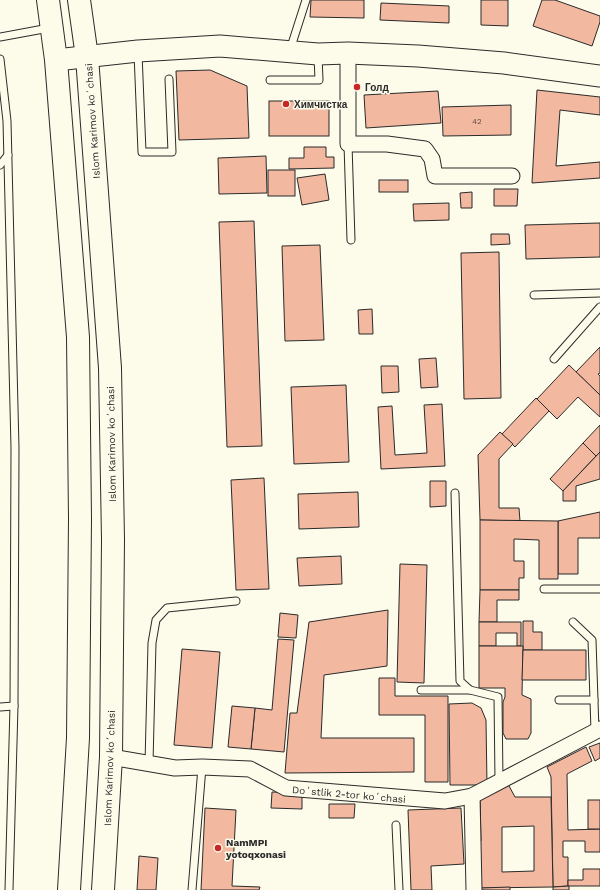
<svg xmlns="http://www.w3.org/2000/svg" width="600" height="890" font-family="'Work Sans',sans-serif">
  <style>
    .building { fill: #f2b8a0; stroke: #2b2b2b; fill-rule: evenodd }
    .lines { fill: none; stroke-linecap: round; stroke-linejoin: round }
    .lane-casing { stroke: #2b2b2b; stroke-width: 9 }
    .street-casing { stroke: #2b2b2b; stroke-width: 17 }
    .secondary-casing { stroke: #2b2b2b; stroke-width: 23 }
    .primary-casing { stroke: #2b2b2b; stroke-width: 24 }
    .lane { stroke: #fdfbea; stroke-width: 7 }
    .street { stroke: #fdfbea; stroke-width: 15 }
    .secondary { stroke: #fdfbea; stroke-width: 21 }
    .primary { stroke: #fdfbea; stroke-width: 22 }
    .poi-dot { fill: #c62828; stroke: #fdfbea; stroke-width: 1.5 }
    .labels { text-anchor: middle; stroke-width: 3; stroke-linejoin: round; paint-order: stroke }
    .number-label { font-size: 8px; fill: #5d4e48 }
    .poi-label { font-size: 10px; font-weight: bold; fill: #2b2b2b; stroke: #fdfbea; text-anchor: start }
    .street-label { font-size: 10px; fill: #2b2b2b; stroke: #fdfbea }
  </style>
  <rect width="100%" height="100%" fill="#fdfbea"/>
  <!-- building -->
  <g class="building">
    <path d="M311,0H364V18L310,17Z"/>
    <path d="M481,0H508V26L481,25Z"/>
    <path d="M542,0H555L600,16V22L592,46L533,26Z"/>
    <path d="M381,3L449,6V23L380,20Z"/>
    <path d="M210,70L247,86L249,138L179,140L176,71Z"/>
    <path d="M537,90L600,97V115L560,110L556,166L600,162V178L532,183Z"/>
    <path d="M438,91L441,123L366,128L364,95Z"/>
    <rect x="269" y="101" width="60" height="35"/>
    <path d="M511,105V135L443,136L442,107Z"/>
    <path d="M304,147H326V157H334V168L289,169V158H304Z"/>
    <path d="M266,156L267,193L219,194L218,158Z"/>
    <rect x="268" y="170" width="27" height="26"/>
    <path d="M325,174L329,200L302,205L297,178Z"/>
    <rect x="379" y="180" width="29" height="12"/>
    <path d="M494,189H518L517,206H494Z"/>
    <path d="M472,192V208H461L460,193Z"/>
    <path d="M449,203V220L414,221L413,204Z"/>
    <path d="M254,221L262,446L227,447L219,222Z"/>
    <path d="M600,223V257L526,259L525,225Z"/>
    <path d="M491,234H509L510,244L491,245Z"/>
    <path d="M320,245L324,340L285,341L282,246Z"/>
    <path d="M499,252L501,398L464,399L461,253Z"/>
    <path d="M372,309L373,334H359L358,310Z"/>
    <path d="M600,347V373L598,374L600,376V395L576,372Z"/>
    <path d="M436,358L438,387L421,388L419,359Z"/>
    <path d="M569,365L600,395V417L578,397L557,419L537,399Z"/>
    <path d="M381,366H398L399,392L382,393Z"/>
    <path d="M346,385L349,462L294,464L291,387Z"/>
    <path d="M536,398L549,411L515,447L502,434Z"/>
    <path d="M442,404L445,466L381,469L378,407L392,406L395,455L427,453L424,405Z"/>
    <path d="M600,425V452L596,456L583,443Z"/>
    <path d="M500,432L513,444L499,459V508H519L520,521L480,520L478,455Z"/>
    <path d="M583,443L596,456L563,491L550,479Z"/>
    <path d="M600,452V479L576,486V501H563V491Z"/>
    <path d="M264,478L269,589L236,590L231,480Z"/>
    <path d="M430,481H446V506L430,507Z"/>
    <path d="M358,492L359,527L299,529L298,494Z"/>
    <path d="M600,512V538H578V574H558V521Z"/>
    <path d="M480,520L558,521V579H539V540L514,539V561H524V578H519V590H480Z"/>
    <path d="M341,556L342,584L299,586L297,558Z"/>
    <path d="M400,564L427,565L424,683L397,682Z"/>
    <path d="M480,590H519V600H497V622H479Z"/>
    <path d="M388,610L387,666L324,675L321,738H414V772L285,773L290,713H297L309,622Z"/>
    <path d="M280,613L298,615L296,638L278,637Z"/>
    <path d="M523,621H533V632H542V650H523Z"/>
    <path d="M479,622H521V646H517V633H496V646H479Z"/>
    <path d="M278,639L294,640L284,752L251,749L255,708L272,710Z"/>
    <path d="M479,646H523L522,695L531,699V733L528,739H506L503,733V702L505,697V688H479Z"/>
    <path d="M182,649L220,652L212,748L174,745Z"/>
    <path d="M523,650H586V680H522Z"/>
    <path d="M379,678H395V696H448V782H425V715H379Z"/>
    <path d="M472,703L481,708L486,720L487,785H450L449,704Z"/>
    <path d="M232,706L255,708L251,749L228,747Z"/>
    <path d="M600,743V758L595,761L589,747Z"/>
    <path d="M586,747L592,761L567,774L568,830L600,829V852H585V841H563V857H568V886L553,887L551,777L547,767Z"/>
    <path d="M508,784L515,797H551L553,887L481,888L474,841H481L480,798ZM534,826V871L502,872V827Z"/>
    <path d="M272,792L302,793V809L271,808Z"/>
    <rect x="588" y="800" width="12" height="29"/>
    <path d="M329,804H355L354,818H329Z"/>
    <path d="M205,808L236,810L232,886L260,887L259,890H201Z"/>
    <path d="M461,808L464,864L431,866L432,890H411L408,810Z"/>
    <path d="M139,856L158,858L156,890H137Z"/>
    <path d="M583,869H600V886H568V880H583Z"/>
    <path d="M569,886V890H553V887Z"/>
    <path d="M510,887V890H481V888Z"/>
  </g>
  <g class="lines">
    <defs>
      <g id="lane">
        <path d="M0,37L49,28"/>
        <path d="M290,50L306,0"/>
        <path d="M138,53L142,152H172L169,79"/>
        <path d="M0,59L7,121L15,448L14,706L9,890"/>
        <path d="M270,80H319L318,56"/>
        <path d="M348,144L351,240"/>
        <path d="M0,165L8,155"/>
        <path d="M534,295L600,293"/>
        <path d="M554,359L600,307"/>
        <path d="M455,493L460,681L470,690L498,697L499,781"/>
        <path d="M544,589H600"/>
        <path d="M573,622L592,640L595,731"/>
        <path d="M421,690H470"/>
        <path d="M559,700H594"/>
        <path d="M0,707L14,706"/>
        <path d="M149,763L152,643L156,620L167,608L236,601"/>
        <path d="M396,825L399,890"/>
        <path d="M192,890L202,767"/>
      </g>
      <g id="street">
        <path d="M348,53V144H387L425,149L432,159L435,176H512"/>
        <path d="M111,757L175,768L202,767L250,769L286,788L445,801L472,796L600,729"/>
        <path d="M472,796L474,890"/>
      </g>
      <path id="secondary" d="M56,60L138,51L220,46L318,54L348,53L418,56L504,63L600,76"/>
      <g id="primary">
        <path d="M48,0L56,60L78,337L80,519L78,738L69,890"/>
        <path d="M79,0L87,57L110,368L113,540L111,757L103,890"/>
      </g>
    </defs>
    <!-- lane casing -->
    <use href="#lane" class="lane-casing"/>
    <!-- street casing -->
    <use href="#street" class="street-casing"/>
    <!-- secondary casing -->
    <use href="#secondary" class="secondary-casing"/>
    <!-- primary casing -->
    <use href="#primary" class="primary-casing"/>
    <!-- lane -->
    <use href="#lane" class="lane"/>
    <!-- street -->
    <use href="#street" class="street"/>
    <!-- secondary -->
    <use href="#secondary" class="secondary"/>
    <!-- primary -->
    <use href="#primary" class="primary"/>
  </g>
  <!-- markers -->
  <g class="poi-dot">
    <circle cx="357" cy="87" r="4"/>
    <circle cx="286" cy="104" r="4"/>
    <circle cx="218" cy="848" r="4"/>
  </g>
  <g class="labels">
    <!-- number labels -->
    <g class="number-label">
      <text x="477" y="124">42</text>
    </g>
    <!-- poi labels -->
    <g class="poi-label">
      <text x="365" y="91">Голд</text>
      <text x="294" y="108">Химчистка</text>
      <text x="226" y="846">NamMPI<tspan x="226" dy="12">yotoqxonasi</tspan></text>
    </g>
    <!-- street labels -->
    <g class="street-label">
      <text transform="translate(92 121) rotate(-94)" y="4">Islom Karimov koʻchasi</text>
      <text transform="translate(111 444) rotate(-91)" y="4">Islom Karimov koʻchasi</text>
      <text transform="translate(109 768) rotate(-88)" y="4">Islom Karimov koʻchasi</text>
      <text transform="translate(349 794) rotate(5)" y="4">Doʻstlik 2-tor koʻchasi</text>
    </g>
  </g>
</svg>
